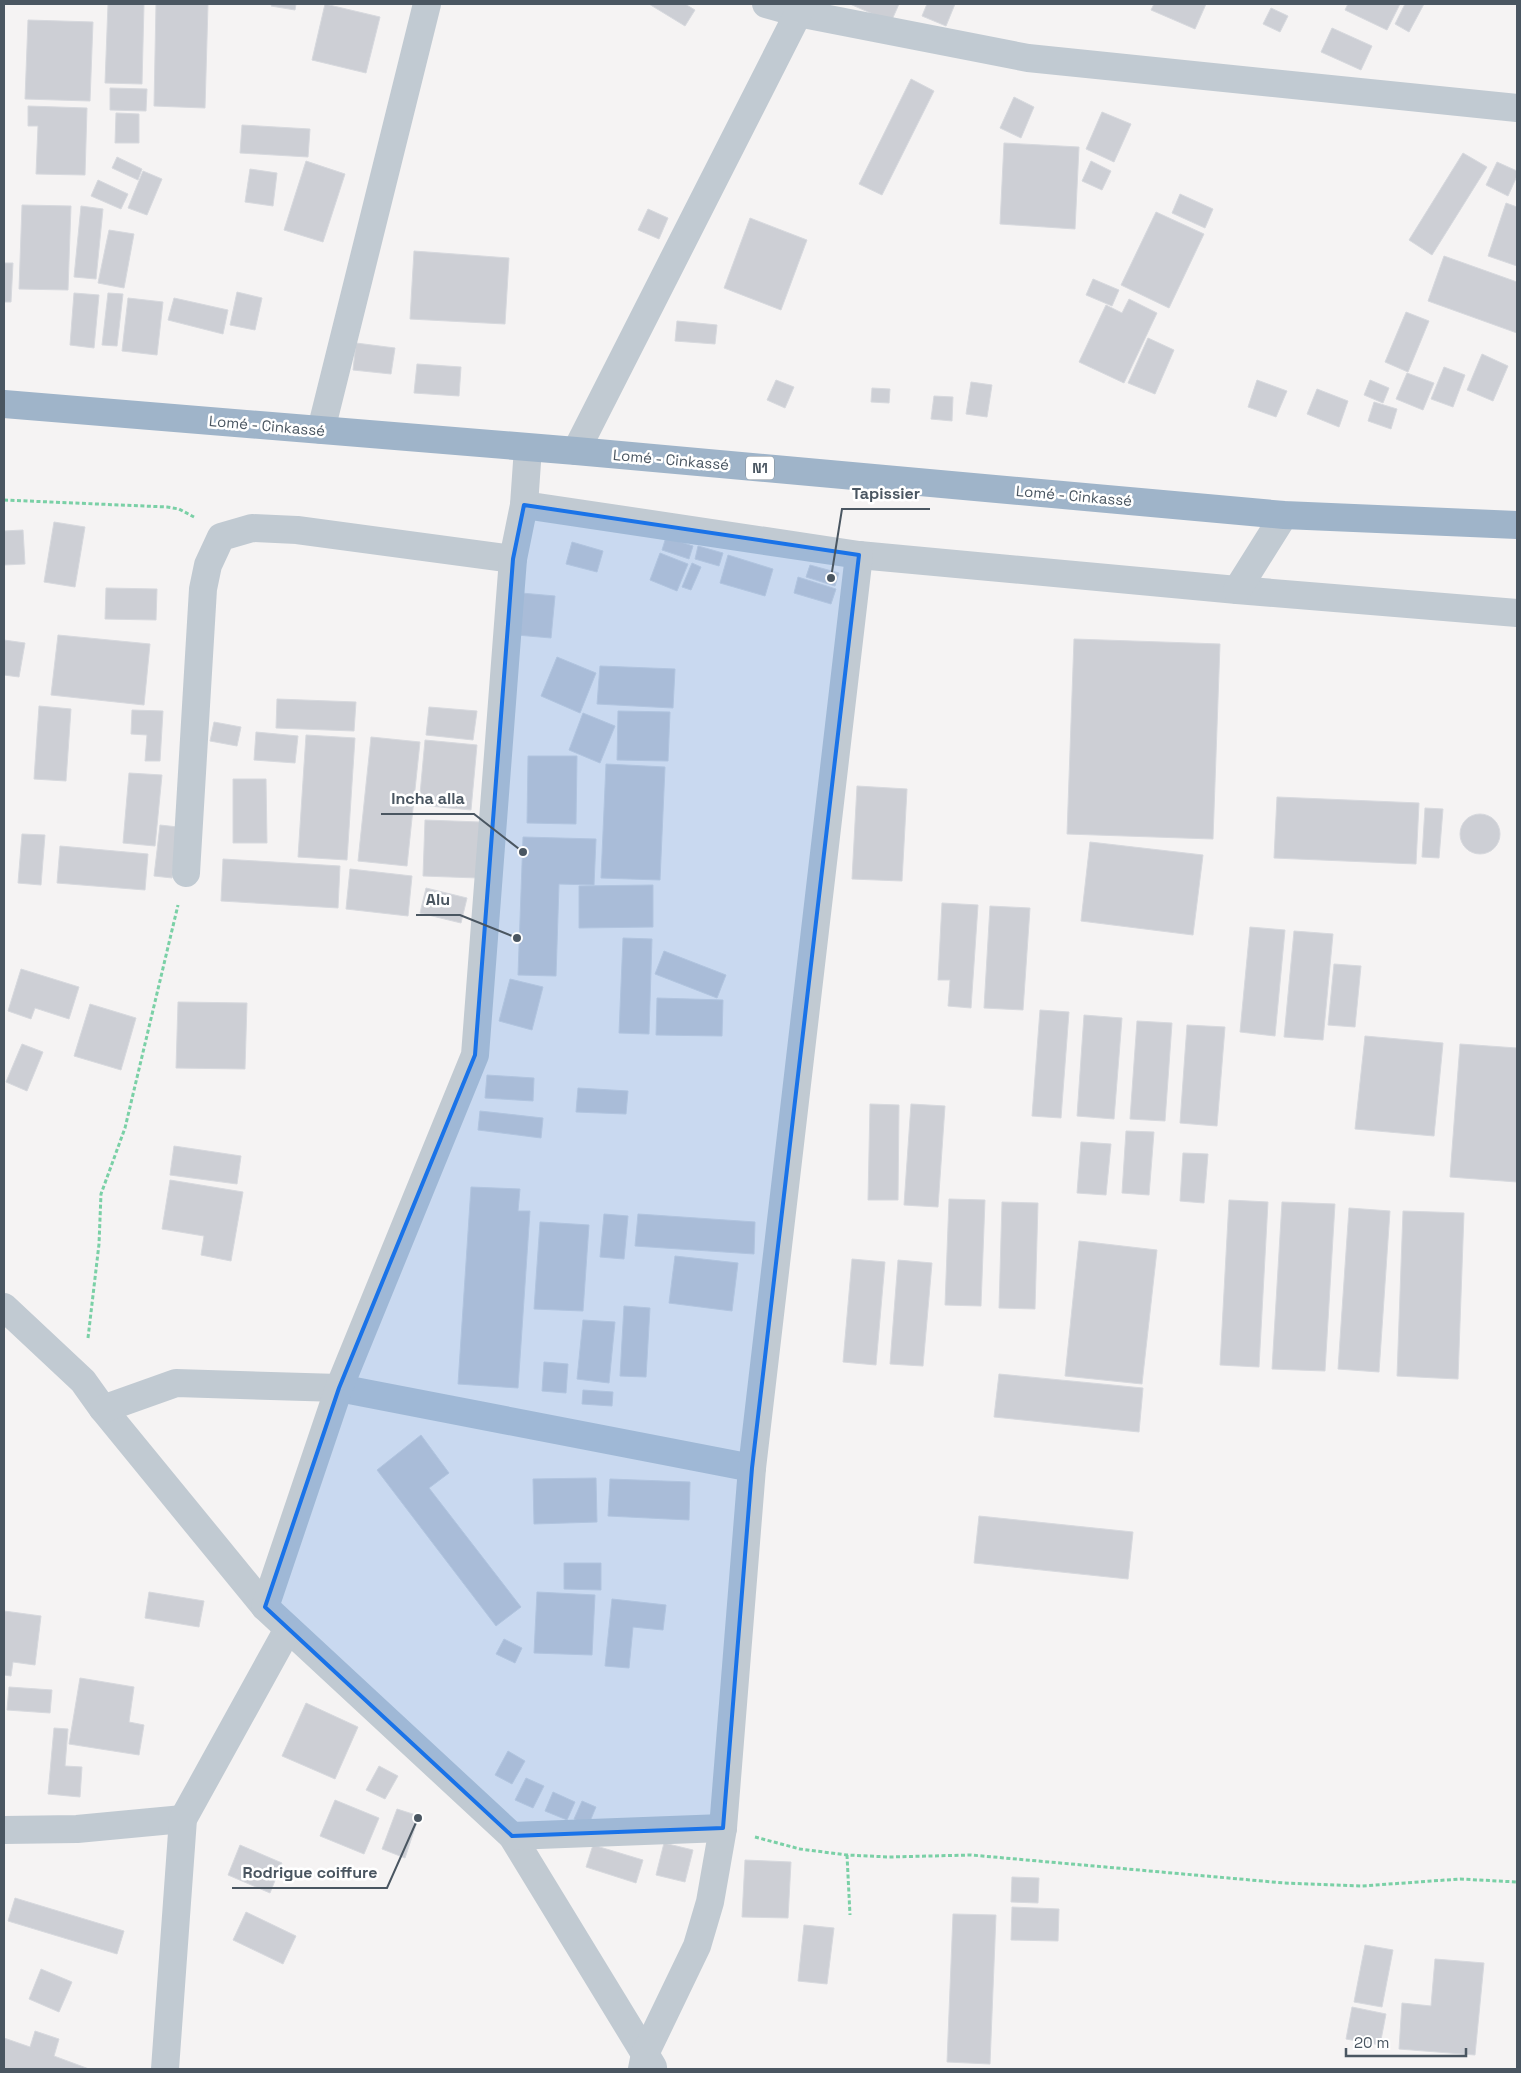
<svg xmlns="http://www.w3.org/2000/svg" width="1521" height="2073" font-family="'Space Grotesk',sans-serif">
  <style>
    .building { fill: #cdcfd5; stroke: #d7d9de }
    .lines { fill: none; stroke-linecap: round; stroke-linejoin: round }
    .path { stroke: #7ad0a6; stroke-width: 3; stroke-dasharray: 4 2.5; stroke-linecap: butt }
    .minor { stroke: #c1cad2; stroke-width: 28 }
    .trunk { stroke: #9fb4c9; stroke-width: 28 }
    .marked { fill: #1a73e8; fill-opacity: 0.2; stroke: #1a73e8; stroke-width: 4; stroke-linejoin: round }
    .labels { text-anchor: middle; stroke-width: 5; stroke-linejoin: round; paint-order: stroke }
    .shield { fill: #fff; stroke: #808990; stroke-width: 1 }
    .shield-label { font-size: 14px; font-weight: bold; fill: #4a5661 }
    .street-label { font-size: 15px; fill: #4a5661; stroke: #fff }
    .leader { fill: none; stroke: #4a5661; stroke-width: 2 }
    .callout-dot { fill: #4a5661; stroke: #fff; stroke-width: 2 }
    .callout-label { font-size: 16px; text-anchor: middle; font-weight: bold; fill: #4a5661; stroke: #fff; stroke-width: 5; stroke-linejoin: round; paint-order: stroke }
  </style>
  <rect width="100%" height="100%" fill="#f5f3f3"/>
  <!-- building -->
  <g class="building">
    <path d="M108,4H144L142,84L105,83Z"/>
    <path d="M156,4H208L205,108L154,106Z"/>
    <path d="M272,4H296L295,10L271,6Z"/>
    <path d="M325,4L380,17L366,73L312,60Z"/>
    <path d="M649,4H685L695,10L685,26Z"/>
    <path d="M850,4H899L891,22Z"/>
    <path d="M927,4H955L946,26L922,16Z"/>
    <path d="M1154,4H1206L1195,29L1151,10Z"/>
    <path d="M1348,4H1400L1387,30L1345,10Z"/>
    <path d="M1405,4H1424L1409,32L1395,24Z"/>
    <path d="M1271,8L1288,16L1280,32L1263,24Z"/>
    <path d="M28,20L93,22L90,101L25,99Z"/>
    <path d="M1332,28L1372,46L1361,70L1321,52Z"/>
    <path d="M911,79L934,91L882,195L859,184Z"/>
    <path d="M110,88L147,89L146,111L110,110Z"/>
    <path d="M1014,97L1034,107L1021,138L1000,128Z"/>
    <path d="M28,106L87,108L85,175L36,174L38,126H28Z"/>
    <path d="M1102,112L1131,124L1114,162L1086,149Z"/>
    <path d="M116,113L139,114V143H115Z"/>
    <path d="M242,125L310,129L308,157L240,153Z"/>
    <path d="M1004,143L1079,147L1075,229L1000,224Z"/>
    <path d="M1463,153L1487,167L1432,255L1409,240Z"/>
    <path d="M117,157L142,169L138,180L112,168Z"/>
    <path d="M306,161L345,174L323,242L284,230Z"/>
    <path d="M1091,161L1111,171L1102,190L1082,181Z"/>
    <path d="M1497,162L1517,171V176L1508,196L1486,185Z"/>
    <path d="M250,169L277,173L273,206L245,202Z"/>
    <path d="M143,171L162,179L147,215L128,208Z"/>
    <path d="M98,180L128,194L121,209L91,196Z"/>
    <path d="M1180,194L1213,209L1205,228L1172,213Z"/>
    <path d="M1506,203L1517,207V266L1488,256Z"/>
    <path d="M22,205L71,206L68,290L19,289Z"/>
    <path d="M81,206L103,209L96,279L74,277Z"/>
    <path d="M648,209L668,218L659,239L638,230Z"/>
    <path d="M1156,212L1204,234L1169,308L1121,285Z"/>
    <path d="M750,218L807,240L781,310L724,288Z"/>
    <path d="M109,230L134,234L124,288L98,283Z"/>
    <path d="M414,251L509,258L505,324L410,319Z"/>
    <path d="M1444,256L1517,282V333L1428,301Z"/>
    <path d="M4,263H13L11,302H4Z"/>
    <path d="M1093,279L1119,290L1112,306L1086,295Z"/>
    <path d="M237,292L262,298L255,330L230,325Z"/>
    <path d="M74,293L99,295L94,348L70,345Z"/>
    <path d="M108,293L123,294L117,346L102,345Z"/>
    <path d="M128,298L163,302L157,355L122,351Z"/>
    <path d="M174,298L228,310L223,334L168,320Z"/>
    <path d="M1129,299L1157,313L1124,383L1079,362L1106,305L1122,313Z"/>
    <path d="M1406,312L1429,321L1408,372L1385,362Z"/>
    <path d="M677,321L717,325L715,344L675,341Z"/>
    <path d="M1148,338L1174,350L1155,394L1128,383Z"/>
    <path d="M356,343L395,348L391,374L353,370Z"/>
    <path d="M1482,354L1508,366L1493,401L1467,390Z"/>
    <path d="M417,364L461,367L459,396L414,393Z"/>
    <path d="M1444,367L1465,375L1453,407L1431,399Z"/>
    <path d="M1407,373L1434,383L1423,410L1396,399Z"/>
    <path d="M776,380L794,387L785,408L767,400Z"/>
    <path d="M1257,380L1287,391L1276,417L1248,407Z"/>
    <path d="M1370,380L1389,388L1383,403L1364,395Z"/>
    <path d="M971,382L992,385L987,417L966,414Z"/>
    <path d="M872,388L890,389L889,403L871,402Z"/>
    <path d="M1317,389L1348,401L1339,427L1307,414Z"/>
    <path d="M934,396L953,397L952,421L931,419Z"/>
    <path d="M1374,402L1397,409L1391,429L1368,421Z"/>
    <path d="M54,522L85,527L75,587L44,582Z"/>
    <path d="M23,530L25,564L4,565V531Z"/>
    <path d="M666,537L693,546L689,559L662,550Z"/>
    <path d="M572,542L603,551L597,572L566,564Z"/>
    <path d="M698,546L723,553L719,566L695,559Z"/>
    <path d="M660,553L688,564L677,591L650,580Z"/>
    <path d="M728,555L773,569L765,596L720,583Z"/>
    <path d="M692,563L701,567L691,590L682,587Z"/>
    <path d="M810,565L839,573L835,586L806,577Z"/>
    <path d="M798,577L836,589L831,604L794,593Z"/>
    <path d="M106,588L157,589L156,620L105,619Z"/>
    <path d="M521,593L555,596L551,638L517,635Z"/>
    <path d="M58,635L150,644L144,705L51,695Z"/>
    <path d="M1074,639L1220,644L1213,839L1067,834Z"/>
    <path d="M4,640L25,643L19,677L4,675Z"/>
    <path d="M557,657L596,673L580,713L541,696Z"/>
    <path d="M600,666L675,669L673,708L597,704Z"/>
    <path d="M277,699L356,702L354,731L276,728Z"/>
    <path d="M39,706L71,709L66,781L34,779Z"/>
    <path d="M429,707L477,711L473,740L426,735Z"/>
    <path d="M132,710L163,711L160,761H145L147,735L131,734Z"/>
    <path d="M618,711L670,712L668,761L617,760Z"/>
    <path d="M583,713L615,726L600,763L569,750Z"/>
    <path d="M214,722L241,727L237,746L210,741Z"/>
    <path d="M256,732L298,736L295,763L254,760Z"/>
    <path d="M306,735L355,738L347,860L298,857Z"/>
    <path d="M371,737L420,742L407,866L358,861Z"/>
    <path d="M425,740L477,745L471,810L419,805Z"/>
    <path d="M528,756H577L576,824L527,823Z"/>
    <path d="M606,764L665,767L660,880L601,878Z"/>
    <path d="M129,773L162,775L155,846L123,843Z"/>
    <path d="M233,779H266L267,843H233Z"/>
    <path d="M857,786L907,789L902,881L852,879Z"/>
    <path d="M1277,797L1419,803L1416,864L1274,858Z"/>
    <path d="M1425,808L1443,809L1439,858L1422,857Z"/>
    <circle cx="1480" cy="834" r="20"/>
    <path d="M425,820L480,822L478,878L423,876Z"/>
    <path d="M160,825L178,827L172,878L154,876Z"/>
    <path d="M22,834L45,835L41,885L18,883Z"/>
    <path d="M523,837L596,839L594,885L559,884L556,976L518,975Z"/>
    <path d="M1090,842L1203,855L1193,935L1081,921Z"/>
    <path d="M60,846L148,854L145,890L57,883Z"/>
    <path d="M223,859L340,866L338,908L221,901Z"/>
    <path d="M350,869L412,876L408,916L346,909Z"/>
    <path d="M653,885V927L579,928V886Z"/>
    <path d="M426,888L467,898L461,923L420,913Z"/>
    <path d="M942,903L978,905L971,1008L948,1006L950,980H938Z"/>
    <path d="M990,906L1030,908L1023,1010L984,1008Z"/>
    <path d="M1250,927L1285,930L1275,1036L1240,1032Z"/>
    <path d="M1294,931L1333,934L1323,1040L1284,1037Z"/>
    <path d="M623,938L652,939L649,1034L619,1033Z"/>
    <path d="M664,951L726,975L717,998L655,974Z"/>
    <path d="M1334,964L1361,966L1355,1027L1328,1025Z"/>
    <path d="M21,969L79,987L69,1019L35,1008L31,1019L8,1011Z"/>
    <path d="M510,979L543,987L532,1030L499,1021Z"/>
    <path d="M657,998L723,1000L722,1036L656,1035Z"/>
    <path d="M178,1002L247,1003L245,1069L176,1068Z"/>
    <path d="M90,1004L136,1018L121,1070L74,1056Z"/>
    <path d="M1040,1010L1069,1012L1061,1118L1032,1116Z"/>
    <path d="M1084,1015L1122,1018L1114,1119L1077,1116Z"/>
    <path d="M1137,1021L1172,1023L1165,1121L1130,1119Z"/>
    <path d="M1187,1025L1225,1027L1217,1126L1180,1123Z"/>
    <path d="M1365,1036L1443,1043L1434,1136L1355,1129Z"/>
    <path d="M22,1044L43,1052L27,1091L6,1082Z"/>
    <path d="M1460,1044L1517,1048V1182L1450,1177Z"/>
    <path d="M487,1075L534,1078L533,1101L485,1098Z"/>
    <path d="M578,1088L628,1091L626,1114L576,1112Z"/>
    <path d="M870,1104L899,1105L898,1200H868Z"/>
    <path d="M911,1104L945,1106L938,1207L904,1205Z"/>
    <path d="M480,1111L543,1118L541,1138L478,1130Z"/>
    <path d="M1126,1131L1154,1132L1149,1195L1122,1193Z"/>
    <path d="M1081,1142L1111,1144L1106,1195L1077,1193Z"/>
    <path d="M174,1146L241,1156L237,1184L170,1175Z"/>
    <path d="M1183,1153L1208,1154L1204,1203L1180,1201Z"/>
    <path d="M170,1180L243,1192L231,1261L201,1255L204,1236L162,1229Z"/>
    <path d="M471,1187L520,1189L518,1211H530L518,1388L458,1384Z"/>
    <path d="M949,1199L985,1200L981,1306L945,1305Z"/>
    <path d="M1229,1200L1268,1202L1259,1367L1220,1365Z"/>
    <path d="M1002,1202L1038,1203L1035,1309L999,1308Z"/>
    <path d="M1282,1202L1335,1204L1325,1371L1272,1369Z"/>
    <path d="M1349,1208L1390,1211L1379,1372L1338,1369Z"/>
    <path d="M1403,1211L1464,1213L1458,1379L1397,1376Z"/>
    <path d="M604,1214L628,1216L624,1259L600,1257Z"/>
    <path d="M638,1214L755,1222L754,1254L635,1246Z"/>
    <path d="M540,1222L589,1225L583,1311L534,1309Z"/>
    <path d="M1079,1241L1157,1250L1142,1384L1065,1376Z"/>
    <path d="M675,1256L738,1263L732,1311L669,1303Z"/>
    <path d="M852,1259L885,1262L876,1365L843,1362Z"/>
    <path d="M898,1260L932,1263L923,1366L890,1364Z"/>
    <path d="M624,1306L650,1308L646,1377L620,1376Z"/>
    <path d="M583,1320L615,1322L609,1383L577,1379Z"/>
    <path d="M544,1362L568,1364L566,1393L542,1391Z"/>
    <path d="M999,1374L1143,1388L1139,1432L994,1417Z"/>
    <path d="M583,1390L613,1392L612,1406L582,1404Z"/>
    <path d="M421,1435L449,1473L429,1488L521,1607L496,1626L377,1470Z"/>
    <path d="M596,1478L597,1522L534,1524L533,1479Z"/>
    <path d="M610,1479L690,1482L689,1520L608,1516Z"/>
    <path d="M979,1516L1133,1532L1128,1579L974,1563Z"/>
    <path d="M564,1563H601V1590L564,1589Z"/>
    <path d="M149,1592L204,1601L199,1627L145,1618Z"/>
    <path d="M537,1592L595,1595L592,1655L534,1653Z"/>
    <path d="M612,1599L666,1605L663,1630L633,1627L629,1668L605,1666Z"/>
    <path d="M4,1611L41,1616L35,1665L13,1662L11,1676L4,1675Z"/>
    <path d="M504,1639L522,1648L515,1663L496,1654Z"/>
    <path d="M80,1678L134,1687L129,1722L144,1725L139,1755L69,1744Z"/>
    <path d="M9,1687L52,1690L50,1713L7,1710Z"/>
    <path d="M306,1703L358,1727L335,1779L282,1756Z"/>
    <path d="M54,1728L68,1729L65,1766L82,1767L80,1797L48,1794Z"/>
    <path d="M508,1751L525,1761L512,1784L495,1775Z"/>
    <path d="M379,1766L398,1776L385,1799L366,1790Z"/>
    <path d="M526,1778L544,1786L533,1808L515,1800Z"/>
    <path d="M553,1792L575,1802L567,1820L545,1811Z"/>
    <path d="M335,1800L379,1818L364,1854L320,1836Z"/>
    <path d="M582,1801L596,1807L588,1826L574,1819Z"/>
    <path d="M397,1809L419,1816L405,1858L382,1849Z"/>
    <path d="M664,1843L693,1850L685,1882L656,1875Z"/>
    <path d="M240,1845L282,1863L270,1893L228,1875Z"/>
    <path d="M593,1845L643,1860L636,1883L586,1867Z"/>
    <path d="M745,1860L791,1862L788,1918L742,1917Z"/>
    <path d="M1012,1877L1039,1878L1038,1903L1011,1902Z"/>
    <path d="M15,1898L124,1931L117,1954L8,1921Z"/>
    <path d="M1012,1907L1059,1909L1058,1941L1011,1940Z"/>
    <path d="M246,1912L296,1936L283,1964L233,1940Z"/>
    <path d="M953,1914L996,1915L990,2064L947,2062Z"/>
    <path d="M804,1925L834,1928L827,1984L798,1981Z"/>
    <path d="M1365,1945L1393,1950L1382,2007L1354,2002Z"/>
    <path d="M1435,1959L1484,1963L1475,2055L1399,2049L1402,2003L1431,2006Z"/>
    <path d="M41,1969L72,1982L59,2012L29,1999Z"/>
    <path d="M1352,2007L1386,2014L1380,2045L1346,2039Z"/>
    <path d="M35,2031L59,2039L54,2056L89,2069H4V2038L30,2047Z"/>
  </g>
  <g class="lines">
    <!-- path -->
    <g class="path">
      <path d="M4,500L167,507L179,509L194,517"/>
      <path d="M88,1338L99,1244L101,1194L125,1128L178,905"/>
      <path d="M755,1837L800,1849L847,1855L889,1857L971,1855L1284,1883L1362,1886L1460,1879L1517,1882"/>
      <path d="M847,1855L850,1915"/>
    </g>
    <!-- minor -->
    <g class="minor">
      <path d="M766,4L798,13L1028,58L1517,108"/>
      <path d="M321,430L427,4"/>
      <path d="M576,451L803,4"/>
      <path d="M524,505L859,555L1237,590L1517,613"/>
      <path d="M1237,590L1284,515"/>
      <path d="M186,873L203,589L208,565L221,537L252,528L297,530L513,559"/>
      <path d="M4,1307L83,1381L103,1409L265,1607L512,1836L653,2067"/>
      <path d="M103,1409L176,1383L339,1388L752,1468"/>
      <path d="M265,1607L339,1388L475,1055L513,559L524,505L528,448"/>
      <path d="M4,1830L77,1829L183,1819"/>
      <path d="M512,1836L723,1828"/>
      <path d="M165,2069L183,1819L288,1629"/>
      <path d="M642,2069L645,2054L697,1946L710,1902L723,1828L752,1468L859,555"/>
    </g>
    <!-- trunk -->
    <path class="trunk" d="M4,404L576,451L1284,515L1517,525"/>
  </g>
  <!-- marked area -->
  <path class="marked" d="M524,505L859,555L752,1468L723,1828L512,1836L265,1607L339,1388L475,1055L513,559Z"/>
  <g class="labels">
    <!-- shield labels -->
    <rect class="shield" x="746" y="456.5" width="28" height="23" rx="4"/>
    <g class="shield-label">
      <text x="760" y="473">N1</text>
    </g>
    <!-- street labels -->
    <g class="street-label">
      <text transform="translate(267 426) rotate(5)" y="5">Lomé - Cinkassé</text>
      <text transform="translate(671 460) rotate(5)" y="5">Lomé - Cinkassé</text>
      <text transform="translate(1074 496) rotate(5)" y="5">Lomé - Cinkassé</text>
    </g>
  </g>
  <!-- callouts -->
  <path class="leader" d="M831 578L842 509H930M523 852L474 814H381M517 938L460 915H416M418 1818L387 1888H232"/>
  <g class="callout-dot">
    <circle cx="831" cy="578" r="5"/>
    <circle cx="523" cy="852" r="5"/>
    <circle cx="517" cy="938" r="5"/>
    <circle cx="418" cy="1818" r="5"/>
  </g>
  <g class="callout-label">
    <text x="886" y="499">Tapissier</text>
    <text x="428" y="804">Incha alla</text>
    <text x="438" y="905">Alu</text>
    <text x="310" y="1878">Rodrigue coiffure</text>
  </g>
  <!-- border -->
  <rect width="1521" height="2073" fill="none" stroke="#4a5661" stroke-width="10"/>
  <!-- scale -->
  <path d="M1346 2048v8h120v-8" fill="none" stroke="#4a5661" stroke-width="2.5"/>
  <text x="1354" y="2048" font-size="15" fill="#4a5661" stroke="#ffffff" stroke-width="4" paint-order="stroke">20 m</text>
</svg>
